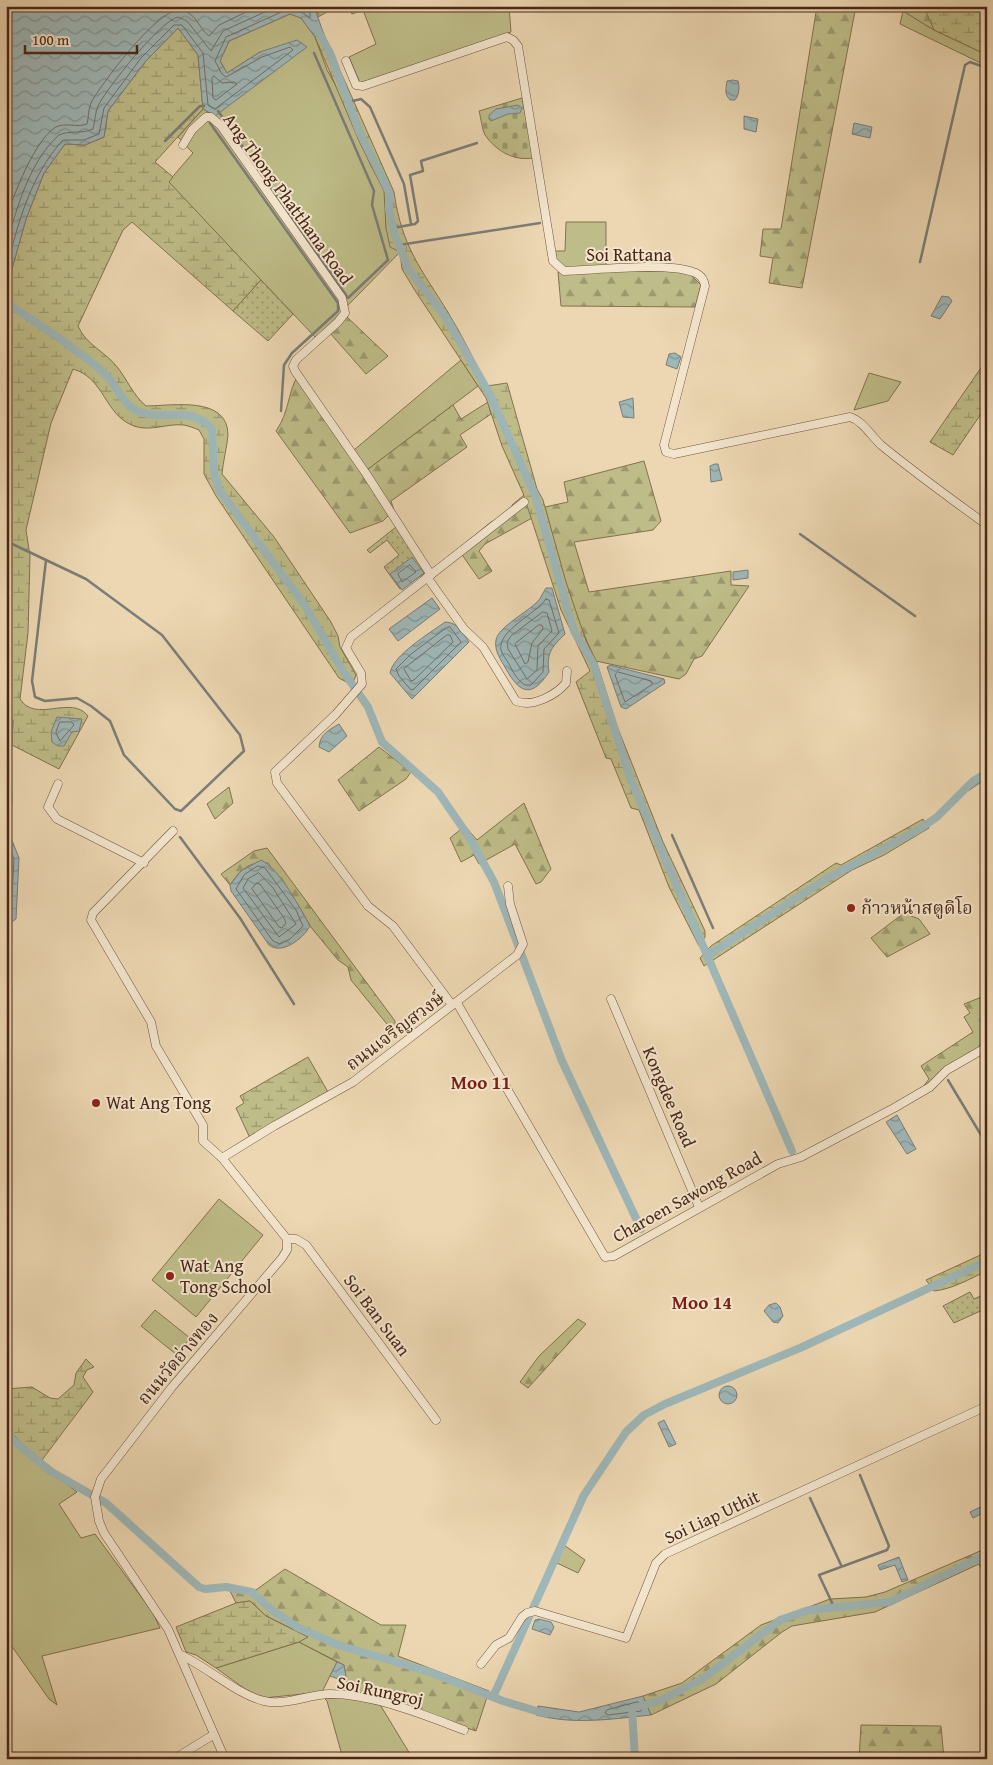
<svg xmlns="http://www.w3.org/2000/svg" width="993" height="1765" font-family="'Gentium Book Plus','Noto Serif Thai',serif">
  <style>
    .green { fill: #bebc88; stroke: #847250 }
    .forest { fill: url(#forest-firs); stroke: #847250 }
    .wetland { fill: url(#wetland-marsh); stroke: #847250 }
    .cemetery { fill: url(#cemetery-stones); stroke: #847250 }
    .garden { fill: url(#garden-dots); stroke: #847250 }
    .water { fill: url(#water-waves); stroke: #7c7d78 }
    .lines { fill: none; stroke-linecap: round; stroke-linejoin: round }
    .shore { stroke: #746f68; stroke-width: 1 }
    .stream { stroke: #7c7d78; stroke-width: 2.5 }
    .canal { stroke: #9eb7b8; stroke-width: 8 }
    .minor-casing { stroke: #72533e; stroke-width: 9 }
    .minor { stroke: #f3e5cd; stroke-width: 8 }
    .poi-dot { fill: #8f2418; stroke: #f3e5cd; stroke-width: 2 }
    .labels { text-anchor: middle; stroke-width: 4; stroke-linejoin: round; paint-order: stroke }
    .street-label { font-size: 18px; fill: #4a2718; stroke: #f3e5cd }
    .poi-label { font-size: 18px; fill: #4a2718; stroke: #f3e5cd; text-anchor: start }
    .neighbourhood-label { font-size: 19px; font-weight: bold; fill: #7a1f14; stroke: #f3e5cd }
  </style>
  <defs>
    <pattern id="forest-firs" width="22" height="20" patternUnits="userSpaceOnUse" patternTransform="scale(1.25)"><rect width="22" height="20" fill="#bebc88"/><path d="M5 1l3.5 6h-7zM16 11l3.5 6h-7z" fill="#9c996e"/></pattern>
    <pattern id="wetland-marsh" width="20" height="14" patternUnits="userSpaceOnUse" patternTransform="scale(1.25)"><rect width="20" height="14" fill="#bebc88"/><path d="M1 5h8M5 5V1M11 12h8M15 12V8" fill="none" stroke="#9c996e"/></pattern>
    <pattern id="cemetery-stones" width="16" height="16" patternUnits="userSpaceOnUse" patternTransform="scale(1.25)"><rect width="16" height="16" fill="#bebc88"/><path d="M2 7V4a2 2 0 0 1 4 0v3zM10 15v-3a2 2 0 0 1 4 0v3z" fill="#9c996e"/></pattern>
    <pattern id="garden-dots" width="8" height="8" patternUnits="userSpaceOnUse" patternTransform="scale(1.25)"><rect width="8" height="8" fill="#bebc88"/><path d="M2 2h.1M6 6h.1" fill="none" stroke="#9c996e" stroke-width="1.8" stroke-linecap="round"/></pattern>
    <pattern id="water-waves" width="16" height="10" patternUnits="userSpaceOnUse" patternTransform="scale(1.25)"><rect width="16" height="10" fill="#9eb7b8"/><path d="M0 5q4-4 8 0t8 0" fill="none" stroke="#839595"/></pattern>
  </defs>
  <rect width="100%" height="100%" fill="#ecd7b2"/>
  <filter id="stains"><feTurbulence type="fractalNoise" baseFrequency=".004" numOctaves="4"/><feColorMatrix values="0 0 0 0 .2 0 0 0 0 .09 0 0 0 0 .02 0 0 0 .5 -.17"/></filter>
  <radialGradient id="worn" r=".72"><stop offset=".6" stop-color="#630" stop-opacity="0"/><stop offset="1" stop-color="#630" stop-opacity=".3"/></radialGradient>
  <!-- green -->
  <g class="green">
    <path d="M373,6H509L511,32L360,83L349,57L376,44L363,10Z"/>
    <path d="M903,11L934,30L987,55V66L900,24Z"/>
    <path d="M290,14L301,18L315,37L327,70L341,95L371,166L385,191L386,228L400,252L316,338L168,182L193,153L178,137L203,109L215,116L260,52L227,73L220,61L229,41Z"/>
    <path d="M566,222H606V266L563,268L558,265L555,251H565Z"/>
    <path d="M461,360L478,386L367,470L354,450Z"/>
    <path d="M869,373L901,382L888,401L854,410Z"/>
    <path d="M219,1199L263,1235L196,1317L152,1280Z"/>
    <path d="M155,1310L190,1338L177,1355L141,1326Z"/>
    <path d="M6,1438L77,1492L59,1504L81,1538L95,1534L153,1613L160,1628L42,1656L57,1705L49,1699L6,1638Z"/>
    <path d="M564,1545L585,1560L578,1573L557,1563Z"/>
    <path d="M299,1642L337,1662L322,1692L264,1698L245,1689L216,1668Z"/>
    <path d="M324,1698H376L413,1759H343L327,1701Z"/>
  </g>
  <!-- forest -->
  <g class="forest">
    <path d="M817,6H856L802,288L769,283L773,258L760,256L763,229H781Z"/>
    <path d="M914,6H932L934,30L903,11Z"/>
    <path d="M674,271L691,275L701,285L695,307L561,306L558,272Z"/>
    <path d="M347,317L388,356L366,374L330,333Z"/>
    <path d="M299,373L367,470L453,405L461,419L488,402L491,414L460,435L467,447L391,501L394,510L383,521L350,533L276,431C290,411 287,393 299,373Z"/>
    <path d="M644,461L661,521L653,530L574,542L589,592L731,571V585L749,586L702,656L694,659L686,674L679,679L596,661C572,612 559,559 545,507L568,502L564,482Z"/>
    <path d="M524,495L532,518L485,544L479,551L492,571L479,579L458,549L491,522L513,511L512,505Z"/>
    <path d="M379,747L411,772L406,779L359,811L338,780Z"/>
    <path d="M229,787L233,803L215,819L207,804Z"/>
    <path d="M524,803L551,869L541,882L536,884L515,844L479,864L474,855L461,862L450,838L465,826L477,840Z"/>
    <path d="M267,848L395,1021V1029H391L351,980L348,967L338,960L310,926L300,908L268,863C249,861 240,870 230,885L221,874L254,851Z"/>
    <path d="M904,913L919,919L930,934L887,957L871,938Z"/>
    <path d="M987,995V1045L923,1087L929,1079L921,1066L973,1032L964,1017L970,1013L964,1004Z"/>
    <path d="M578,1319L586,1324L528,1388L520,1382L539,1356Z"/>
    <path d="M987,1548V1615L985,1576L979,1564L875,1612L792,1626L782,1632L716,1684L651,1715L643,1696L682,1683L761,1625L830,1599L866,1597L885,1592Z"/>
    <path d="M285,1569L381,1625H406L398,1656L489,1691L476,1731L347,1688L344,1665L299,1642L307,1636L266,1616L250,1601L236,1603L228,1587L256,1590Z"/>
    <path d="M861,1725L941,1726L944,1759H859Z"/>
  </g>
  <!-- wetland -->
  <g class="wetland">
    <path d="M315,6H338L318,17Z"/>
    <path d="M347,6H373L352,14Z"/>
    <path d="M918,6H987V55L934,30L926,12Z"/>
    <path d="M178,28L198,55L203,109L155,162L173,177L169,182L261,280L233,311L132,222L123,230L78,326C86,345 106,352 118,368C128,381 133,395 146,406C171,406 228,395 228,435C227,447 223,462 222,474L274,537L331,622L338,636L340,647L356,675L352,685L339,678L216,496L204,474V439L199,430C194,428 189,426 184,425C167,423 151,432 134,426C104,415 105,378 73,369L51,423L26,530L30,556L28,633L20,699C36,724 71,694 88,716L59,769L12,745L13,720L6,716V290L26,219L44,173L65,144L85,145L104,137L108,111L145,62Z"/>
    <path d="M323,32L394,192C402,248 421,268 449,314C463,337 475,362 487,386L507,383L537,489L543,500L566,582L586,641L597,663L617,726L663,842L705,931V937L699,946L669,887L639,810L631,808L611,759L606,758L576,682L590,671L561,610L523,493L502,446L486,398L414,289L402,269L400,252L390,247L386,228L384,191L359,141L315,37Z"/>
    <path d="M987,359V405L953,455L930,442Z"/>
    <path d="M923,819L929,828L884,855L852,870L704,966L700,958L711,946L836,863L841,865Z"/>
    <path d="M308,1057L328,1092L250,1138L236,1108L244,1103L240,1096Z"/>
    <path d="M987,1252V1271C969,1279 953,1289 934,1291L926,1280Z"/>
    <path d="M86,1359L94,1367L87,1370L83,1377L93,1392L42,1460L57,1472L56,1475L18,1445L20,1441L6,1429V1389L32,1387L50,1398L58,1399L74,1385L76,1373Z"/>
    <path d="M250,1601L266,1616L308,1637L299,1642L216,1668L196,1655L186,1652L176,1627L236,1603Z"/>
  </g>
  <!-- cemetery -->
  <path class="cemetery" d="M522,98L534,158C514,161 497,152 485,135C482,129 481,118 479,111Z"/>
  <!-- garden -->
  <g class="garden">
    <path d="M261,280L293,314L268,341L233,311Z"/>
    <path d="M396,527L427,572L400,589L384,567L399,555L387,540L370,553L367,550Z"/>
    <path d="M970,1292L974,1299L987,1293V1308L954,1323L943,1306Z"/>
  </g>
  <!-- water -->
  <g class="water">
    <path d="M10,6H314L323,32L315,37L301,18L290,14L229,41L220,61L227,73L260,52L297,40L307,47L215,116L203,109L198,55L178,28L145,62L108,111L104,137L85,145L65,144L44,173L26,219L6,290V11Z"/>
    <path d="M733,80L738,81C740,87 739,95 735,100H730C724,93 726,89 727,81Z"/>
    <path d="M518,105L522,108L520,113L508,114L491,121L489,119V115L496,109Z"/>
    <path d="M744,116L758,119L756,132L744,129Z"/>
    <path d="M854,123L872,127L870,138L852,134Z"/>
    <path d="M942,296L949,297L952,301L940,319L931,316Z"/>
    <path d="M675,353L681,357L677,369L666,365L669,354Z"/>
    <path d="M633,398L634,418L623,417L619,402Z"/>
    <path d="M715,464H718L722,480L711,482L710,466Z"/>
    <path d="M412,557L424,573L402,590L390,574Z"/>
    <path d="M748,570V578L733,580V572Z"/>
    <path d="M546,588H552L565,634C552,647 546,653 549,672C532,698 520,694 506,669C501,660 494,651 496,640C498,627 528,612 538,601C541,598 543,592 546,588Z"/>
    <path d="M432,598L440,609L398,641L389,629Z"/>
    <path d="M445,622C457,622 462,632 469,642L412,699L390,673C393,655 430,633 445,622Z"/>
    <path d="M610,665L664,679L665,683L626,709L621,707L607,667Z"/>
    <path d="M6,716L13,720L11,762L12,802L8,830L19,858L16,919L7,925L12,992L8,1014H6Z"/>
    <path d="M57,717L82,719L79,731L72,732L64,746H58L52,742L51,732Z"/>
    <path d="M339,724L347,736L329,752L319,747C320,734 329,730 339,724Z"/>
    <path d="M987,768V778L968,791L964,785Z"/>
    <path d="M261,860C280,869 300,908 310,926C303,939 282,955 269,945L231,891L230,885L241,871Z"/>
    <path d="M897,1115L916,1149L907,1154L886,1122Z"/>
    <path d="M776,1303L780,1307L783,1316L778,1323L773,1322L764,1311L769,1305Z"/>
    <circle cx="728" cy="1395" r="9"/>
    <path d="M664,1420L676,1444L669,1447L658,1423Z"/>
    <path d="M6,1429L20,1441L18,1445L6,1439Z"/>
    <path d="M987,1504V1511L973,1518L970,1512Z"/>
    <path d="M899,1557L908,1580L902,1582L895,1565L880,1570L878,1565Z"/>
    <path d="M539,1619L551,1622L554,1627L550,1635L532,1629L535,1620Z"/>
    <path d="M337,1662L344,1665L347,1682L330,1676Z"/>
    <path d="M643,1696L651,1715C612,1719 575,1725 536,1715L538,1706L579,1712Z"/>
  </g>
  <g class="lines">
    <!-- shore -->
    <g class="shore">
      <path d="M214,76L222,83L234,82L237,84L216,100L213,98L212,79Z"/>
      <path d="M6,219C13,196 35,139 56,127C66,122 77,128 87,124C89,116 88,108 92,101C103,82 160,5 182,10C196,13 199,29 209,36L219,25L259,6"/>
      <path d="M6,246C17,208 29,162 59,135C70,130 82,134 93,129C95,122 95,113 98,106C106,89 161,20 178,17L187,21L211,51L223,31L278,6"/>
      <path d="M6,272C17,225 30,176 63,140H84L99,134L104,108L141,58L174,25H182L203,53L208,105L215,109L293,50L290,47L262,57L226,77L222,74L215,61L226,37L288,9L303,13L310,18V6"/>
      <path d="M410,565L416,572L402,582L398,574Z"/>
      <path d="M546,599L549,600L559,633L544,649L543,672L531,685H525C517,680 513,672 509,664C506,659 502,654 501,650C497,631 536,614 546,599Z"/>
      <path d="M543,612L547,613L552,631L538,646L537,670L527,679L508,649L507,642L511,636Z"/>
      <path d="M539,625H542L543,629L532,643L528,662L525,664L515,644Z"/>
      <path d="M450,627L461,642L414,689L411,690L399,676L396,669L411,654L446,628Z"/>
      <path d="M447,635H450L453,642L414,680L411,681L404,669Z"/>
      <path d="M618,672L651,681L653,684L625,702L615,675Z"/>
      <path d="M60,722H72L74,725L60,741L56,733Z"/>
      <path d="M6,839L14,859L11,915L6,920"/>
      <path d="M258,866L265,868L296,910L303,926L290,939L280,944L273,941L236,889L244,875Z"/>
      <path d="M259,873L273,888L296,924L279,937L243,888L248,879Z"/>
      <path d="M257,883L260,884L284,918L286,923L282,928L279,927L252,889Z"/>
      <path d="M638,1702L643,1708L641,1711L608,1715L605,1713L607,1710Z"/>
    </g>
    <!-- stream -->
    <g class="stream">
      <path d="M348,102L361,99L370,107L404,184L411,224"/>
      <path d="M218,111L348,298L388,260L372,205L374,191L314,53"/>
      <path d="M210,123L338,303V311L292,353L284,365L281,411"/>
      <path d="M165,141L200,106H204"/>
      <path d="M393,228L415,224L418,221L410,175L423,171L421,161L477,143"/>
      <path d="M399,245L540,223"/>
      <path d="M920,262L965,65L970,62L987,68"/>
      <path d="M800,534L915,616"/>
      <path d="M6,541L86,579L162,635L240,735L244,751L181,811L175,809L124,755L110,721L91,706L77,698L45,701L35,697L32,681L46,560"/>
      <path d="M672,835L713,928"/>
      <path d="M180,837L240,918L294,1004"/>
      <path d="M948,1080L987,1145"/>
      <path d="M810,1498L841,1565"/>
      <path d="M834,1607L819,1575L887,1550L889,1546L860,1475"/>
      <path d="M382,1759L389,1754L392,1759"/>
    </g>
    <!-- canal -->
    <g class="canal">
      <path d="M315,26L330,53L359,131L389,192V209L394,233L408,268L447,319L489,393L535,495L574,631L594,665L631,780L792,1151"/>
      <path d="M6,302C39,325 75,347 105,374C117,385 121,403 137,411C161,422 190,404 212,429L214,472L219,490L304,604L343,671L368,707L382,742L438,792L469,837L494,882L562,1061L641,1229"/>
      <path d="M708,955L826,879L918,830L937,817L973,781L987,773"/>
      <path d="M6,1434L50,1471L106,1503L199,1587L205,1589L226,1587L252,1592L273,1611L297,1627L338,1645L430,1672L503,1701L546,1714"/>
      <path d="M493,1697L584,1495L626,1432L644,1415L665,1404L800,1348L987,1261"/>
      <path d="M638,1707L659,1701L701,1680L780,1620L809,1610L890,1602L987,1554"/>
      <path d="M632,1709L635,1759"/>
    </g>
    <defs>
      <g id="minor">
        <path d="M346,61L356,85L363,86L507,37L513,40L518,46L553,261L564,271C597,270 665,262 693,272C700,274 704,279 705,286L664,445L666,452L674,454L850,417C863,421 871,436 881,445C915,473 951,499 987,525"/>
        <path d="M183,145L192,130L206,117H211L221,126L342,298L345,313L338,322L296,360L293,366L295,371L367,475L431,575"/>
        <path d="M427,577L464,629L483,647L516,701C532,708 556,695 566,683L567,671"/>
        <path d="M58,784L48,807L57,819L144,863"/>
        <path d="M173,831L93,913L91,920L151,1022L156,1046L203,1125V1141L222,1158L287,1239V1250L282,1258L172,1387L101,1479L95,1497L99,1521L104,1533L168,1629L225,1759"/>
        <path d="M611,999L699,1207"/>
        <path d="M457,1003L605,1257L614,1256L778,1164L801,1157L894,1108L930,1087L947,1070L987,1047"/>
        <path d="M452,1005L393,926L368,906L277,783L275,772L336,714L362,684L361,673L346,648L351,637L524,502"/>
        <path d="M222,1158L274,1126L353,1082L517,955L523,944L510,904L508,886"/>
        <path d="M287,1239H296L306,1245L436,1420"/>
        <path d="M181,1655C207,1667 238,1695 264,1701C284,1706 308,1695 328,1694C371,1693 424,1715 464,1730"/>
        <path d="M481,1664L496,1645L509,1638L522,1617L527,1613L535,1611L626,1638L656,1563L665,1554L987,1406"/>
        <path d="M6,1751L12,1759"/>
        <path d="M174,1759L213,1735"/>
      </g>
    </defs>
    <!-- minor casing -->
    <use href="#minor" class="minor-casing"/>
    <!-- minor -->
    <use href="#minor" class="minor"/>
  </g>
  <!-- markers -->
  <g class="poi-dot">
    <circle cx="851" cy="908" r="5"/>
    <circle cx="96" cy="1103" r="5"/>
    <circle cx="170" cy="1276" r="5"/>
  </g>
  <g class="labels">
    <!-- street labels -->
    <g class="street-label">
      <text transform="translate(288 199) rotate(54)" y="6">Ang Thong Phatthana Road</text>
      <text x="629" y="261">Soi Rattana</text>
      <text transform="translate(395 1031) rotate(-37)" y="6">ถนนเจริญสวงษ์</text>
      <text transform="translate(669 1097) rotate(67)" y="6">Kongdee Road</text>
      <text transform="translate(687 1197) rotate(-29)" y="6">Charoen Sawong Road</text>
      <text transform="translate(377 1315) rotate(53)" y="6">Soi Ban Suan</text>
      <text transform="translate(178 1358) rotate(-50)" y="6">ถนนวัดอ่างทอง</text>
      <text transform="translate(712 1517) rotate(-25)" y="6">Soi Liap Uthit</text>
      <text transform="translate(380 1691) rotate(12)" y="6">Soi Rungroj</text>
    </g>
    <!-- poi labels -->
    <g class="poi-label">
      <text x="861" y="914">ก้าวหน้าสตูดิโอ</text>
      <text x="106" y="1109">Wat Ang Tong</text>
      <text x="180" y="1272">Wat Ang<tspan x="180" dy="21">Tong School</tspan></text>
    </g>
    <!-- neighbourhood labels -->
    <g class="neighbourhood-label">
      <text x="481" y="1089">Moo 11</text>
      <text x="702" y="1309">Moo 14</text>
    </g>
  </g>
  <!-- margin -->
  <rect width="993" height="1765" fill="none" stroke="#ecd7b2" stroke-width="25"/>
  <rect x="8" y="8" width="978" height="1750" fill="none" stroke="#4a2718" stroke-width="2.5"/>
  <rect x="12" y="12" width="968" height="1740" fill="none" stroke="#4a2718"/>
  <!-- scale -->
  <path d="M25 45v8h112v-8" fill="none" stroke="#4a2718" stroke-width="2.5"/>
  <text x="32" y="45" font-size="15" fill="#4a2718" stroke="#f3e5cd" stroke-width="4" paint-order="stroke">100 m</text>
  <rect width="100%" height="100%" filter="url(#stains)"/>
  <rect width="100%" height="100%" fill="url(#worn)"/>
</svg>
